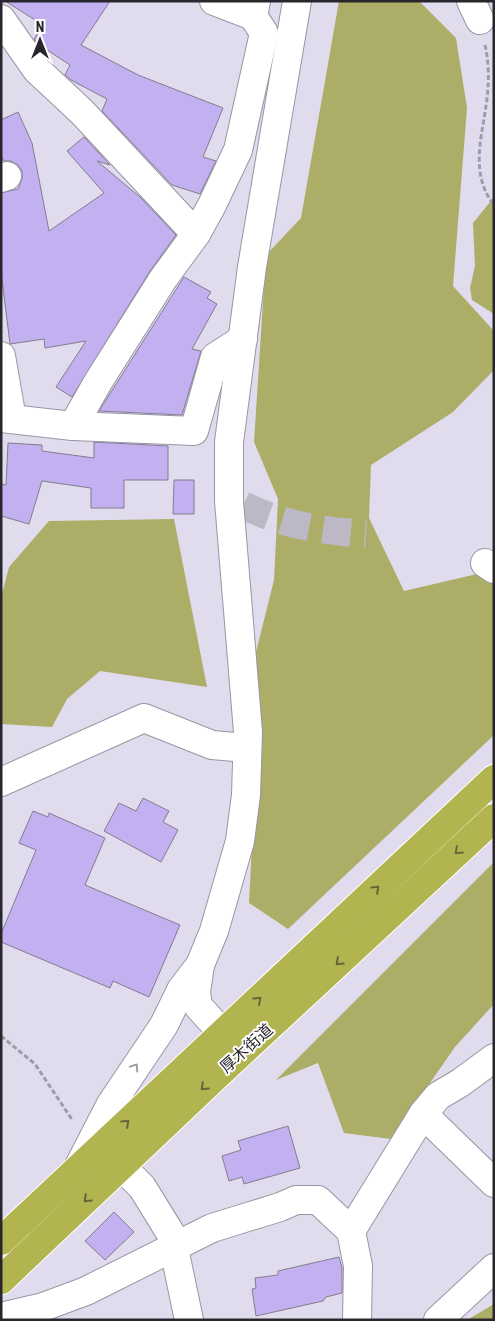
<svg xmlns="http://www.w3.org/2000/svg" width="495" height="1321" font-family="'Roboto Condensed','Noto Sans JP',sans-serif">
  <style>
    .forest { fill: #acae67 }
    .building { fill: #c3b0f1; stroke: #817d8c }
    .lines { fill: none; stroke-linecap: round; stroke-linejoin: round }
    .minor-tunnel { stroke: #bcb8c6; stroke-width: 28; stroke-dasharray: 28 14; stroke-linecap: butt }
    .minor-casing { stroke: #9995a4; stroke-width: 30 }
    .highway-casing { stroke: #fff; stroke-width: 30 }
    .path { stroke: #9f9ba8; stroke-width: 3; stroke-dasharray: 5 2.5; stroke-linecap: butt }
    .minor { stroke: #fff; stroke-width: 28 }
    .highway { stroke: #b2b44f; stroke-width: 28 }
    .oneway { stroke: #66663c }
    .oneway2 { stroke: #9e9da0 }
    .labels { text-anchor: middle; stroke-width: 4; stroke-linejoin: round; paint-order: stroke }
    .street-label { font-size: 16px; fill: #28262c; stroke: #fff }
  </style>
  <rect width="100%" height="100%" fill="#e1dced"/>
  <!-- forest -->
  <g class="forest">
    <path d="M339,1H419L456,38L467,108L453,286L494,331V370L453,412L371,465L369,518L404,591L494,570V735L288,929L249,903L256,764L255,656L274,580L278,499L254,442L266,255L301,218Z"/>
    <path d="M494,197V314L472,300L470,288L475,266L473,223Z"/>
    <path d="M174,519L207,687L100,671L67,699L52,727L1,724V598L9,567L49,521Z"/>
    <path d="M494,862V1004L455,1047L391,1139L344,1133L318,1063L276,1080Z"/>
    <path d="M494,1304V1320H467Z"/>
  </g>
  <!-- building -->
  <g class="building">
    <path d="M5,1H110L81,45L138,75L223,108L203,157L216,161L200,194L172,185L102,111L107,99L71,80L65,75L70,65L38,44L34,39L43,25Z"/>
    <path d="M18,112L32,143L49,231L104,193L67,151L84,137L110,165L97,161L141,198L176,235L150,271L72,397L56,387L86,341L45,348L44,339L10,344L1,271V193L18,189L22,179V171L18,165L11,161H4L1,156V120Z"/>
    <path d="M184,277L211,292L207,298L217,304L192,349L201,351L182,415L99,411Z"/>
    <path d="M94,442L168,446V480H124V508H91V488L42,481L29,524L1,516V484L6,485L8,443L42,445V451L94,458Z"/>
    <path d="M174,480H194V514H173Z"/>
    <path d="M143,798L169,811L163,822L178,830L161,862L104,831L119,803L136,811Z"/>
    <path d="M33,811L48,817L49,813L105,838L85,885L180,925L149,997L113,981L110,988L1,942V934L36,850L19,843Z"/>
    <path d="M288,1126L300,1168L244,1184L242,1177L229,1181L222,1156L241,1150L238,1141Z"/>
    <path d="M114,1212L134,1232L105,1260L85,1241Z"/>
    <path d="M339,1257L342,1268V1293L326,1297L323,1301L256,1316L252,1289L256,1288L255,1278L278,1275V1271Z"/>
  </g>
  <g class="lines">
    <!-- minor-tunnel -->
    <path class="minor-tunnel" d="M243,505C282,525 323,531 366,534"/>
    <defs>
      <g id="minor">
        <path d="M214,1L253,16L256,1"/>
        <path d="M471,1L480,20"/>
        <path d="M1,19L37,70L82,112L196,234"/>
        <path d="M1,178L7,176"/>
        <path d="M1,356L12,419"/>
        <path d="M1,418L73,426L194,431L215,357L243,339"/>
        <path d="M73,426L98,382L163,279L196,234L212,205L238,150L264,33L253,16"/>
        <path d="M485,563L494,569"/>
        <path d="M1,782L144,718L212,745L247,748"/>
        <path d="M200,965L196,992L198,1006L238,1050"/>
        <path d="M423,1114L438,1096L460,1083L494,1058"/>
        <path d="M79,1166L111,1104L164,1025L181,990L200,965L214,931L240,841L246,795L248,732L229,501V442L252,267L297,1"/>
        <path d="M121,1166L142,1187L171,1234L189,1320"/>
        <path d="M351,1231L423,1114L494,1183"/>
        <path d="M1,1317L43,1307L86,1291L212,1228L280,1207L296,1200H318L351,1231L358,1266L357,1320"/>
        <path d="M438,1320L494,1268"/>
      </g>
      <g id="highway">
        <path d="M1,1241L494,779"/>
        <path d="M1,1280L216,1076L494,818"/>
      </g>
    </defs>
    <!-- minor casing -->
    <use href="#minor" class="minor-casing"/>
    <!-- highway casing -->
    <use href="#highway" class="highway-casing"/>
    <!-- path -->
    <g class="path">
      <path d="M485,45C488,58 489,74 488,87C486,128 466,169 494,205"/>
      <path d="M1,1036L35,1064L73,1121"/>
    </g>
    <!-- minor -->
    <use href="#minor" class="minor"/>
    <!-- highway -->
    <use href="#highway" class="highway"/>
  </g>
  <!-- one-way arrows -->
  <defs><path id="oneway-chevron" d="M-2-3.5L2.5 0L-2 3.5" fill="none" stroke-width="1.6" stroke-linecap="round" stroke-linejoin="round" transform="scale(1.25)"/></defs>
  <g class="oneway">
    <use href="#oneway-chevron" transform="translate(458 851) rotate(137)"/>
    <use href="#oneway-chevron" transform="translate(376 889) rotate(-43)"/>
    <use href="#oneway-chevron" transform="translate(339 962) rotate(137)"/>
    <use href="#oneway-chevron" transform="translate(258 1000) rotate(-43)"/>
    <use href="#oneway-chevron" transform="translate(204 1087) rotate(136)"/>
    <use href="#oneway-chevron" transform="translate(126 1123) rotate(-43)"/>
    <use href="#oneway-chevron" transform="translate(87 1199) rotate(136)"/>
  </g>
  <use class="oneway2" href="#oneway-chevron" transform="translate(135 1067) rotate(-56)"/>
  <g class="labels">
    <!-- street labels -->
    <g class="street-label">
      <text transform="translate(246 1048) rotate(-42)" y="6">厚木街道</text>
    </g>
  </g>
  <!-- border -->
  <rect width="495" height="1321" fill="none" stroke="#28262c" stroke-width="5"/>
  <!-- north arrow -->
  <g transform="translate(40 40)" stroke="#ffffff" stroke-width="4" paint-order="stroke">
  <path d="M0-4L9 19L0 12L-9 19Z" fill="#28262c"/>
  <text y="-8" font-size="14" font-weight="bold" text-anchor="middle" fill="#28262c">N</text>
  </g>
</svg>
